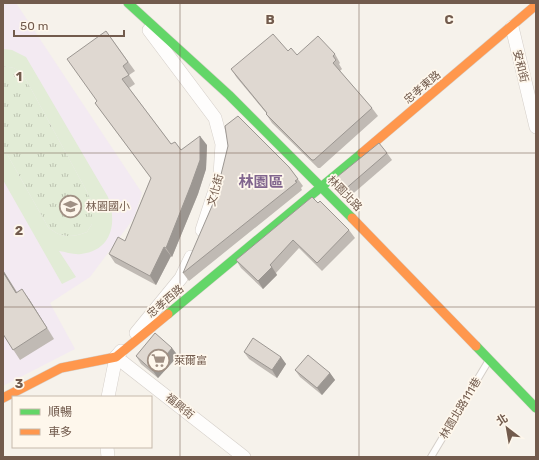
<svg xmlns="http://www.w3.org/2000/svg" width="539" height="460" font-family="Rubik,'Noto Sans TC',sans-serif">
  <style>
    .education { fill: #f3eaf2 }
    .grass { fill: url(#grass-tufts) }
    .garden { fill: #e2ecd6 }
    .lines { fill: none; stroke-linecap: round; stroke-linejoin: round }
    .lane-casing { stroke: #d5cfc9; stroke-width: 8 }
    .street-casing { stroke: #d5cfc9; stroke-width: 14 }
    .fast-casing { stroke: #d6cfc9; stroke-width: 10 }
    .slow-casing { stroke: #d6cfc9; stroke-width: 10 }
    .lane { stroke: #fefdfc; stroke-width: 6 }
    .street { stroke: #fefdfc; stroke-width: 13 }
    .fast { stroke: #63d668; stroke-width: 9 }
    .slow { stroke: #ff974d; stroke-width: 9 }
    .wall { fill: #c0bab4 }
    .shaded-wall { fill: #9c9792 }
    .building { fill: #dfd8d1; stroke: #9c9792 }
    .grid { fill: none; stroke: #725b4d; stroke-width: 1; stroke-opacity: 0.55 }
    .labels { text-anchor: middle; stroke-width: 3.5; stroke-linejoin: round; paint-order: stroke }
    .street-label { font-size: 11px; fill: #725b4d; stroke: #fef7ec }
    .poi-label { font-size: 11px; fill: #725b4d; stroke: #fef7ec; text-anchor: start }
    .district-label { font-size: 15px; font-weight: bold; fill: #81658e; stroke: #fef7ec }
    .grid-label { font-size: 13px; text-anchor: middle; font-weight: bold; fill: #725b4d; stroke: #fef7ec; stroke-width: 3.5; stroke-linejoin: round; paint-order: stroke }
  </style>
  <defs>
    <pattern id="grass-tufts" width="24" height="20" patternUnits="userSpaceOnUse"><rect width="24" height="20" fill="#e2ecd6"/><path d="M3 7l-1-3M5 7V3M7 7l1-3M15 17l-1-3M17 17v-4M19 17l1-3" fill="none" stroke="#bcc2b0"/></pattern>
  </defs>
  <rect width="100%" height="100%" fill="#f6f2eb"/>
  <!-- education -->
  <path class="education" d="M3,3H16L142,193L134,218L90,277L50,303L75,349L3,386Z"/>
  <!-- grass -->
  <path class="grass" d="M3,66L14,68L23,74L92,201V224L87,232C71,238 61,238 48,227L3,147Z"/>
  <!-- garden -->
  <path class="garden" d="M3,49L12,50L26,57L108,197C117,222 113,250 81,254C74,255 66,252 59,251L76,277L62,284L3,180V147L48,227C61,238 71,238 87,232L92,224V201L23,74L14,68L3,66Z"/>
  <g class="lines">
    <defs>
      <path id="lane" d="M431,457L489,360"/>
      <g id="street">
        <path d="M512,27L536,127"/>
        <path d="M149,30L215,118L222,144L220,175L202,230"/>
        <path d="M136,333L181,278L191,257"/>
        <path d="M116,357L244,457"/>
        <path d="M108,397L116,357L121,351"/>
        <path d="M107,447L108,457"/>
      </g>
      <g id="fast">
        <path d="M128,3L229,95L352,218"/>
        <path d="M168,314L362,153"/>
        <path d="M476,346L536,408"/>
      </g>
      <g id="slow">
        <path d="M362,153L536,5"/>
        <path d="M352,218L476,346"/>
        <path d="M3,398L61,368L116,357L168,314"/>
      </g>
    </defs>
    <!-- lane casing -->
    <use href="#lane" class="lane-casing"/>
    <!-- street casing -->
    <use href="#street" class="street-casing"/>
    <!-- fast casing -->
    <use href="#fast" class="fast-casing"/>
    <!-- slow casing -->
    <use href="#slow" class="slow-casing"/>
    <!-- lane -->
    <use href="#lane" class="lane"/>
    <!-- street -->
    <use href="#street" class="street"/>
    <!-- fast -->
    <use href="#fast" class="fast"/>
    <!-- slow -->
    <use href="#slow" class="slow"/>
  </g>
  <!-- wall -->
  <g class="wall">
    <path d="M106,31L135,71L129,75L135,84L129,88L171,144L181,150L207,145L206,169L198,194L172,257L171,256L156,285L115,263L109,254L125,241L151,178L95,103L97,102Z"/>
    <path d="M288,51L297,55L335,54L340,63L339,64L342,69L340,71L372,108L378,116L320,168H318L272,123L266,114H267L237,78L231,69Z"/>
    <path d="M387,153L392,160L348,198L337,188L332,181Z"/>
    <path d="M289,167L303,186L301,188L302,190L189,281L183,273Z"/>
    <path d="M318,203L349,230L355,238L322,271L299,248L276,273L277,275L263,289L241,268L236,260Z"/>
    <path d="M3,270L17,292L29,299L54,339L20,360L3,334Z"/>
    <path d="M172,348L178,356L158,378L141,364L136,356Z"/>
    <path d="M244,352L281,357L286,364L277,378L249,359Z"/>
    <path d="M295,370L330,373L335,380L322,395L300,377Z"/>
  </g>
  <!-- shaded-wall -->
  <g class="shaded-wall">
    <path d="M200,136L207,145L206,169L198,194L172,257L166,248Z"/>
    <path d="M164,247L171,256L156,285L150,276Z"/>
    <path d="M272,267L277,275L263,289L258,281Z"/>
    <path d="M3,270L23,303L16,293L3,272Z"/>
    <path d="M22,289L29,299L54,339L47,328Z"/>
    <path d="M172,348L178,356L158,378L153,371Z"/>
    <path d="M281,357L286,364L277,378L272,370Z"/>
    <path d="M330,373L335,380L322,395L317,388Z"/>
  </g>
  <!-- building -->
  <g class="building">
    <path d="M106,31L128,62L123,66L129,75L122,79L171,144L175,142L181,150L200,136V160L191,185L166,248L164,247L150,276L109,254L118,237L125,241L151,178L95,103L97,101L67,59Z"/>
    <path d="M273,34L288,51L291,48L297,55L318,36L335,54L333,56L336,60L333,63L372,108L314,160H312L266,114L267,113L231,69Z"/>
    <path d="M238,116L289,167L298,179L295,181L297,182L183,273L215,199L228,146L225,126Z"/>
    <path d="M379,143L387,153L343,191L332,181Z"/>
    <path d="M312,197L318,203L320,201L349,230L317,263L293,240L270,265L272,267L258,281L236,260Z"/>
    <path d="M3,272L16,293L22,289L47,328L13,350L3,334Z"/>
    <path d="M155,333L172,348L153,371L136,356Z"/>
    <path d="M253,338L281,357L272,370L244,352Z"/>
    <path d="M308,355L330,373L317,388L295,370Z"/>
  </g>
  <!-- grid -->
  <path class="grid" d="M180,3V457M359,3V457M3,153H536M3,307H536"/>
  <!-- icons -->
  <defs>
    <symbol id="school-ring" viewBox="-11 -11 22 22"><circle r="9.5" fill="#fef7ec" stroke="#a09084" stroke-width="1.5"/><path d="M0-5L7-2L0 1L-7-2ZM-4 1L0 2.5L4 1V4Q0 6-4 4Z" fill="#a09084"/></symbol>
    <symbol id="supermarket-ring" viewBox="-11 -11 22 22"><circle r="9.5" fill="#fef7ec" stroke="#a09084" stroke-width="1.5"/><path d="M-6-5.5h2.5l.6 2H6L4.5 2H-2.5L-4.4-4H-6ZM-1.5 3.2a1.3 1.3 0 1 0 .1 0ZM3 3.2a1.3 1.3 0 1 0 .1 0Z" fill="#a09084"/></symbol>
  </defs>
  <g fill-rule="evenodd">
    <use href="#school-ring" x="58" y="194" width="25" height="25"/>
    <use href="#supermarket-ring" x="146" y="348" width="25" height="25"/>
  </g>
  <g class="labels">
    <!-- street labels -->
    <g class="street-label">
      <text transform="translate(521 66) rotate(76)" y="4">安和街</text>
      <text transform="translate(422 87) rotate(-40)" y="4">忠孝東路</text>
      <text transform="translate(215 190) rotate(-75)" y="4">文化街</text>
      <text transform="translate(345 193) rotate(46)" y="4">林園北路</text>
      <text transform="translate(165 301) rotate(-40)" y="4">忠孝西路</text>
      <text transform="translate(180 406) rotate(39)" y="4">福興街</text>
      <text transform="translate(460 408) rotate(-59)" y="4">林園北路111巷</text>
    </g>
    <!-- poi labels -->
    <g class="poi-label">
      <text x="86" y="210">林園國小</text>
      <text x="174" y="364">萊爾富</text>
    </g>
    <!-- district labels -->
    <g class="district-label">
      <text x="261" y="187">林園區</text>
    </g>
  </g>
  <g class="grid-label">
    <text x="270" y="24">B</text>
    <text x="449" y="24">C</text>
    <text x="19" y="81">1</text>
    <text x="19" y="235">2</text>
    <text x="19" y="388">3</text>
  </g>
  <!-- border -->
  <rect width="539" height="460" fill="none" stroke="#725b4d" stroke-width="8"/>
  <!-- legend -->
  <rect x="12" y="396" width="140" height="52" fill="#fef7ec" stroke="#c6b9ac"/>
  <rect x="20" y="409" width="20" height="6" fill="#63d668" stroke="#c6b9ac"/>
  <text x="48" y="416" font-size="12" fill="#725b4d">順暢</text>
  <rect x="20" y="429" width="20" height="6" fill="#ff974d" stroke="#c6b9ac"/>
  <text x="48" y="436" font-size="12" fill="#725b4d">車多</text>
  <!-- north arrow -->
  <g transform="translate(507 428) rotate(329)" stroke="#fef7ec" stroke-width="3" paint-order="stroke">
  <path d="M0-3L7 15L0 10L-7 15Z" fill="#725b4d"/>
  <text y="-6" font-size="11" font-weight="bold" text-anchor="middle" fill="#725b4d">北</text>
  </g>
  <!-- scale -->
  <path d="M14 30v6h110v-6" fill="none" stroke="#725b4d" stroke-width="2"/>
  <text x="20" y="30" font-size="12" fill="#725b4d" stroke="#fef7ec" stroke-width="3" paint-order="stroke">50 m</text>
</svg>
